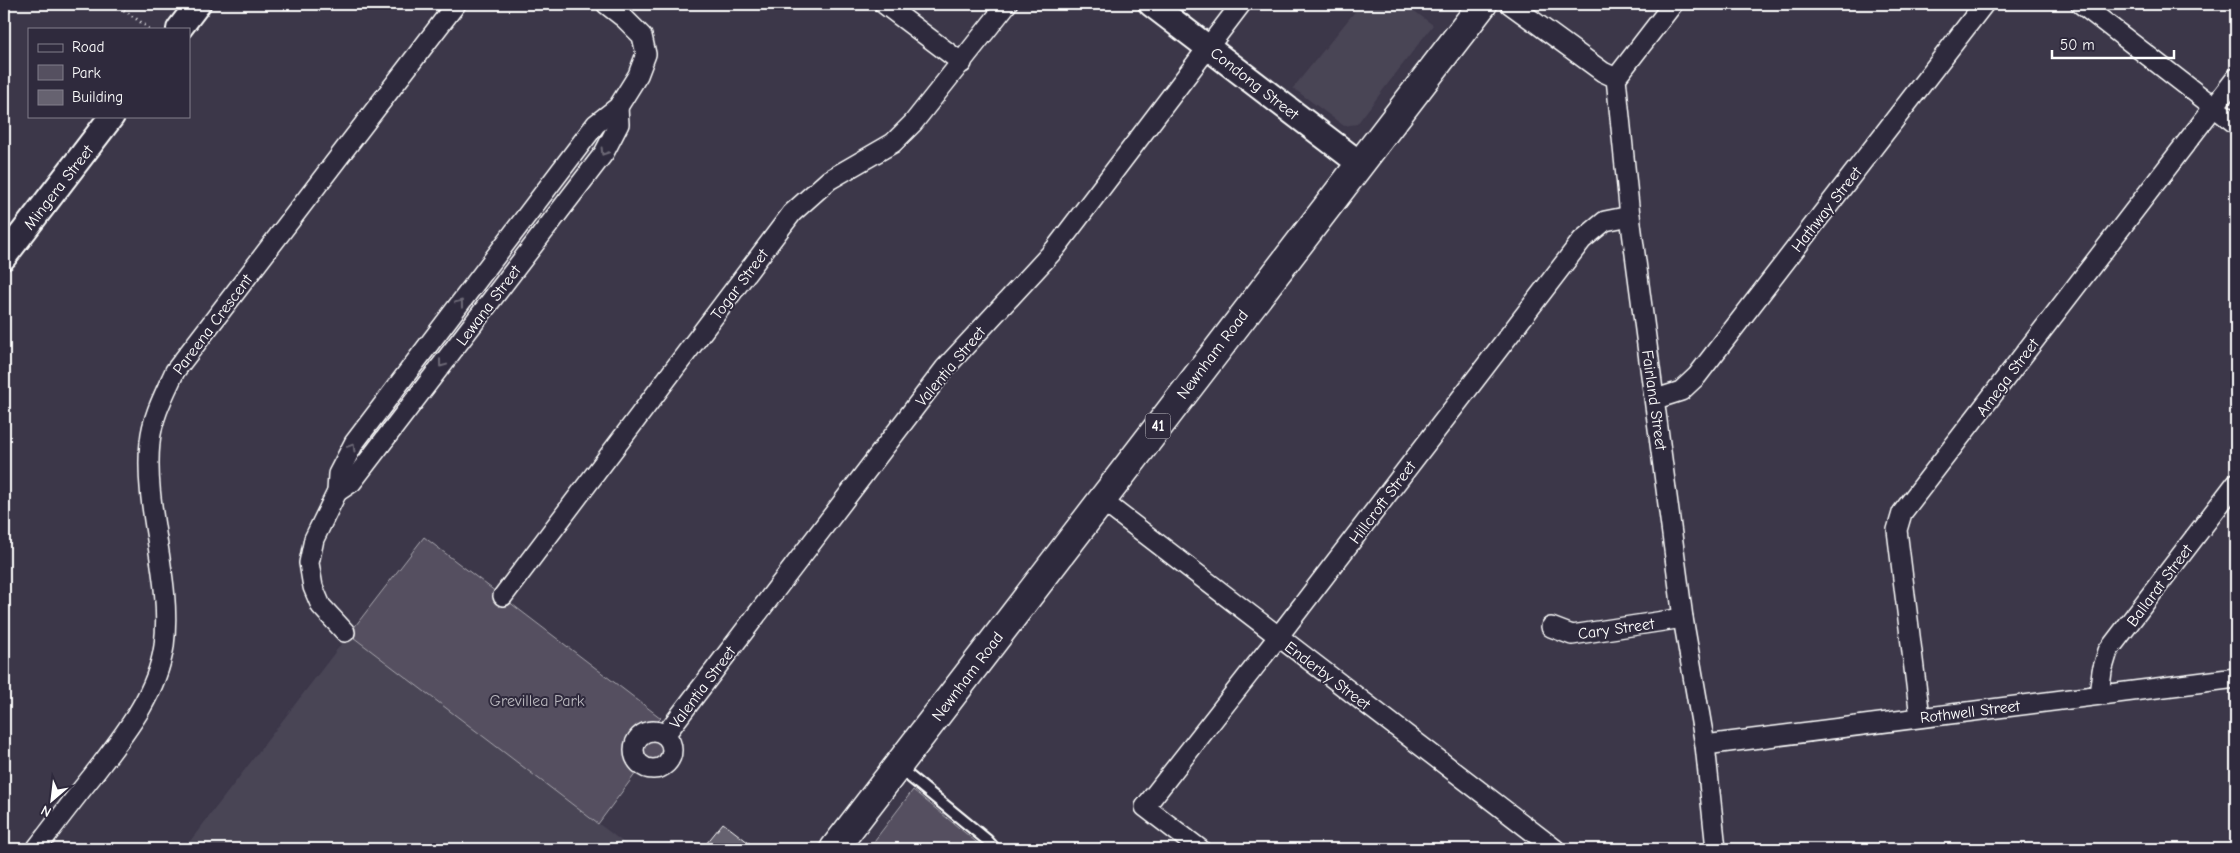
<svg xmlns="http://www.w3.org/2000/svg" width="2240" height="853" font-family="'Comic Neue',sans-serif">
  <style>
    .built { fill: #494455 }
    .green { fill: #555060; stroke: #aaa8b0 }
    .building { fill: #666270; stroke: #fff }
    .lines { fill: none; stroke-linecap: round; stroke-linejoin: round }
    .service-casing { stroke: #fff; stroke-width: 14 }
    .minor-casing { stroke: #fff; stroke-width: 22 }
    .tertiary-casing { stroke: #fff; stroke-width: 28 }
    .primary-casing { stroke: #fff; stroke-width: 31 }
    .path { stroke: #fff; stroke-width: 3; stroke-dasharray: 1 4; stroke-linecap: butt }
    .service { stroke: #2f2a3d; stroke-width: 10 }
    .minor { stroke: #2f2a3d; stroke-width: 19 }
    .tertiary { stroke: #2f2a3d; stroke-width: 24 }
    .primary { stroke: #2f2a3d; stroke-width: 28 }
    .oneway { stroke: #6d6a77 }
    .labels { text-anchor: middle; stroke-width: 4; stroke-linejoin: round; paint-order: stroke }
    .shield { fill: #2f2a3d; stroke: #c1bfc5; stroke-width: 1 }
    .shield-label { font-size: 15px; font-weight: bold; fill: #fff }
    .street-label { font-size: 16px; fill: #fff; stroke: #2f2a3d }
    .park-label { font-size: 16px; fill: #bbb9bf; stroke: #2f2a3d }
  </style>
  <rect width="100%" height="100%" fill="#3c3749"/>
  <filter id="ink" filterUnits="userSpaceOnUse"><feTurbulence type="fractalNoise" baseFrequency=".02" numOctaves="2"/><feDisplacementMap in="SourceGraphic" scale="10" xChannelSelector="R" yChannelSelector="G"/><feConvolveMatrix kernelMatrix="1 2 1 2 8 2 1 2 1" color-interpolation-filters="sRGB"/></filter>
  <g filter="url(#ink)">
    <!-- built -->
    <g class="built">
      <path d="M1361,4H1405L1433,25L1357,124L1344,126L1293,88Z"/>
      <path d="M349,634L632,849H184Z"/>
    </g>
    <!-- green -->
    <g class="green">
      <path d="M424,537L661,718L657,722C626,721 614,752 636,773L598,824L349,634Z"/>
      <circle cx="653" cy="750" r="12"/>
      <path d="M913,790L981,846L984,849H868Z"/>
    </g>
    <!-- building -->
    <path class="building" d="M723,823L757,849H702Z"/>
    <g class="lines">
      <defs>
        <path id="service" d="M898,767L987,840L995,849"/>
        <g id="minor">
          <path d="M884,4L962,63"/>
          <path d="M1510,4L1603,72L1616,78L1630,216L1683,618L1705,745L1716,849"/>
          <path d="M2081,4L2236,124"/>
          <path d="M1616,78L1673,4"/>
          <path d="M1656,399L1681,391L1697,376L1984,4"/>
          <path d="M337,492L352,482L604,153L619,124L618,107"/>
          <path d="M1101,500L1555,849"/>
          <path d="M503,596L792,213L829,180L893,143L913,123L1007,4"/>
          <path d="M1551,627L1572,635L1683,618"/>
          <path d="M345,632L321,606L313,587L309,563L314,539L337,492L338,474L354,443L596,124L618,107L638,75L646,54L642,36L624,18L606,4"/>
          <path d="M2099,695L2102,671L2108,651L2236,483"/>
          <path d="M1920,717L1897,530L1902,513L2236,78"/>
          <circle cx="653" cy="750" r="19"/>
          <path d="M665,735L945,368L1055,249L1241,4"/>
          <path d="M1705,745L2236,678"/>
          <path d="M36,849C55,824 74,799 94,774C123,736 157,695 164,646C173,578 143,510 150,442C152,417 165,393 175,371L456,4"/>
          <path d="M1200,849L1145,807L1278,637L1582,240L1605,221L1630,216"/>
        </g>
        <g id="tertiary">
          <path d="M1151,4L1359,163"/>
          <path d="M179,29L198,4"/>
          <path d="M4,257L112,116"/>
        </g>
        <path id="primary" d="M834,849L1483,4"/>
      </defs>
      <!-- service casing -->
      <use href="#service" class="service-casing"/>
      <!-- minor casing -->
      <use href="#minor" class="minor-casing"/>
      <!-- tertiary casing -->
      <use href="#tertiary" class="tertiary-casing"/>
      <!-- primary casing -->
      <use href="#primary" class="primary-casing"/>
      <!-- path -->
      <path class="path" d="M116,4L150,29"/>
      <!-- service -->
      <use href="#service" class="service"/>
      <!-- minor -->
      <use href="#minor" class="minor"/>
      <!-- tertiary -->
      <use href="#tertiary" class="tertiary"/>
      <!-- primary -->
      <use href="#primary" class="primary"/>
    </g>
    <!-- one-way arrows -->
    <defs><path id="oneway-chevron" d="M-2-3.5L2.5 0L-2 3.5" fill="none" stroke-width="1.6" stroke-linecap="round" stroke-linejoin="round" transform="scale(1.25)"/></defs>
    <g class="oneway">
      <use href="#oneway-chevron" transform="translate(604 152) rotate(122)"/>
      <use href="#oneway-chevron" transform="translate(460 303) rotate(-53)"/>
      <use href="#oneway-chevron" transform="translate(442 364) rotate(127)"/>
      <use href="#oneway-chevron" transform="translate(352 447) rotate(-59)"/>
    </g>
  </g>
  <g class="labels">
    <!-- shield labels -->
    <rect class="shield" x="1145.5" y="413.5" width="25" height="25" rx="4"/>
    <g class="shield-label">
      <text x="1158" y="431">41</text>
    </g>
    <!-- street labels -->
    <g class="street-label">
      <text transform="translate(1255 83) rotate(38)" y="6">Condong Street</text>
      <text transform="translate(58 187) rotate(-52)" y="6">Mingera Street</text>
      <text transform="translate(1826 209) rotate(-52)" y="6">Hathway Street</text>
      <text transform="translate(739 284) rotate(-53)" y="6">Togar Street</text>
      <text transform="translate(488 305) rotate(-53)" y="6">Lewana Street</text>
      <text transform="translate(212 324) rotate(-53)" y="6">Pareena Crescent</text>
      <text transform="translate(1212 354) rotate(-53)" y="6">Newnham Road</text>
      <text transform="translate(950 366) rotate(-50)" y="6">Valentia Street</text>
      <text transform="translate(2007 377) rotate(-53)" y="6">Amega Street</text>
      <text transform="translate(1655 400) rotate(82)" y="6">Fairland Street</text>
      <text transform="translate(1382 502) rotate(-53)" y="6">Hillcroft Street</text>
      <text transform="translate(2159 585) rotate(-53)" y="6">Ballarat Street</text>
      <text transform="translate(1616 628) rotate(-8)" y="6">Cary Street</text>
      <text transform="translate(1328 675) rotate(37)" y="6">Enderby Street</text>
      <text transform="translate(967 676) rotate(-53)" y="6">Newnham Road</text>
      <text transform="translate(702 687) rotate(-53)" y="6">Valentia Street</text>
      <text transform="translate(1970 711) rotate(-7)" y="6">Rothwell Street</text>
    </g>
    <!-- park labels -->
    <g class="park-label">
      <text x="537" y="706">Grevillea Park</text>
    </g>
  </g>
  <!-- margin -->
  <rect width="2240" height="853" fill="none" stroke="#2f2a3d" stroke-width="20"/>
  <rect x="10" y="10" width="2220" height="833" fill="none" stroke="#fff" stroke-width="2" filter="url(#ink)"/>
  <!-- legend -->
  <rect x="28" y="28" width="162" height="90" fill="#2f2a3d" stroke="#827f8b"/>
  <rect x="38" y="44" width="25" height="8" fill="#2f2a3d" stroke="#827f8b"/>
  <text x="72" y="52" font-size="15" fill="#ffffff">Road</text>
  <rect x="38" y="65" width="25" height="15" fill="#555060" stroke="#827f8b"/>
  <text x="72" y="78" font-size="15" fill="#ffffff">Park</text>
  <rect x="38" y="90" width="25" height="15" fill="#666270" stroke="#827f8b"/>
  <text x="72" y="102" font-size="15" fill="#ffffff">Building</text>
  <!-- north arrow -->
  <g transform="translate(52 800) rotate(208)" stroke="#2f2a3d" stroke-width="4" paint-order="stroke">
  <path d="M0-4L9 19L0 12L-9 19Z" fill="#ffffff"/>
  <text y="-8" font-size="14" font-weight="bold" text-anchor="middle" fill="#ffffff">N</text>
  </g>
  <!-- scale -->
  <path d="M2052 50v8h122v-8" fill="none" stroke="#ffffff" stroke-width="2.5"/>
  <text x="2060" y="50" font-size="15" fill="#ffffff" stroke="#2f2a3d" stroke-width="4" paint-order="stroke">50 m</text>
</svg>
